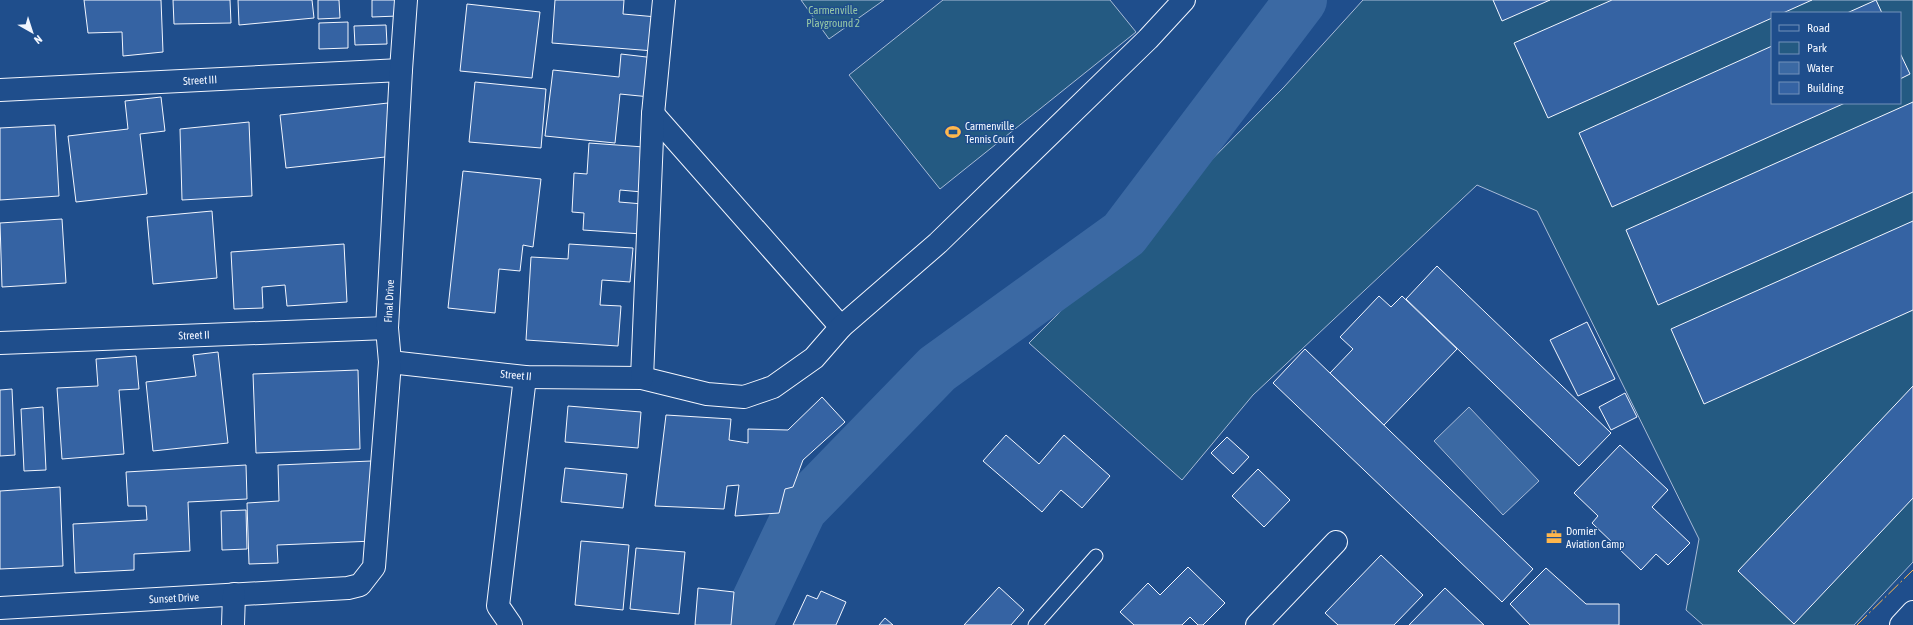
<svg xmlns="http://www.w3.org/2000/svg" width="1913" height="625" font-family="'Asap Condensed',sans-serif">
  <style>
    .green { fill: #245a82; stroke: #a8bbd7; fill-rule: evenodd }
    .water { fill: #3b69a3; stroke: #a8bbd7 }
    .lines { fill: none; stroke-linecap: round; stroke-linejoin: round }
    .river { stroke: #3b69a3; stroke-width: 52 }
    .building { fill: #3563a3; stroke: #f2f6ff }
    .service-casing { stroke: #f2f6ff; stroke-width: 15 }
    .minor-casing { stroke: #f2f6ff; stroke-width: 24 }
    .secondary-casing { stroke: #f2f6ff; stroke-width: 24 }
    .service { stroke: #1f4e8c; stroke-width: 13 }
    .minor { stroke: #1f4e8c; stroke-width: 22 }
    .secondary { stroke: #1f4e8c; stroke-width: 22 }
    .power { stroke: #ffb74d; stroke-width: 1; stroke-dasharray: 14 3 2 3; stroke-linecap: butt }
    .labels { text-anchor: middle; stroke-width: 3; stroke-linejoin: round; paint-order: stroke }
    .park-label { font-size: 11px; fill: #97c8a6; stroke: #1f4e8c }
    .street-label { font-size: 11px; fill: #f2f6ff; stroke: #1f4e8c }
    .poi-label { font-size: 11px; fill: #f2f6ff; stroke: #1f4e8c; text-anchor: start }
  </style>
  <rect width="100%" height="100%" fill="#1f4e8c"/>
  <!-- green -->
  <g class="green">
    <path d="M801,0H884L829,39Z"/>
    <path d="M943,0H1110L1136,32L940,189L849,75Z"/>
    <path d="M1363,0H1913V562L1854,625H1703L1686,610L1699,539L1537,211L1477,185L1253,395L1182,480L1029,343L1284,87ZM1772,13H1900V103H1772Z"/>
  </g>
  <!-- water -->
  <path class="water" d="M1469,407L1539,481L1503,515L1434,441Z"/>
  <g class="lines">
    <!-- river -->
    <path class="river" d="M746,625L801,509L937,369L1124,234L1301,0"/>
  </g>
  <!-- building -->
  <g class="building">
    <path d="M84,0H161L163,52L123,56L122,32L88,33Z"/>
    <path d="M173,0H230L231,23L174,24Z"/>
    <path d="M238,0H312L314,18L239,25Z"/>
    <path d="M318,0H339L340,18L318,19Z"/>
    <path d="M372,0H398V16L372,17Z"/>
    <path d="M555,0H624L623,14L657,17L654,51L552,43Z"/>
    <path d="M1493,0H1550L1502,21Z"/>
    <path d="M1612,0H1812L1783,13H1772V18L1548,118L1514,43Z"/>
    <path d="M1876,0L1882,13H1847Z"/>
    <path d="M467,4L540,12L532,78L460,71Z"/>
    <path d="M348,22V48L319,49V23Z"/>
    <path d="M386,25L387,44L355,45L354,26Z"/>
    <path d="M1772,46V103H1845L1612,207L1579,133Z"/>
    <path d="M1900,53L1910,74L1900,79Z"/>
    <path d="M621,54L655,58L650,97L620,94L615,143L545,136L553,70L619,77Z"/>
    <path d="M475,82L546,89L541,148L469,142Z"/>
    <path d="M161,97L165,131L140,134L147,194L76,202L68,136L128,129L125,101Z"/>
    <path d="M1913,102V192L1658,305L1626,230Z"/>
    <path d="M388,103L394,156L286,168L280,115Z"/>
    <path d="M249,122L252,196L182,200L180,129Z"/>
    <path d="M55,125L59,196L0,200V128Z"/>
    <path d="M589,143L644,147L642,192L620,190L619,202L643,204L642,234L583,230L584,213L572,212L574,173L587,174Z"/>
    <path d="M463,171L541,179L533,247L523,245L520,271L499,269L495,313L448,308Z"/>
    <path d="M212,211L217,278L153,284L147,217Z"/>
    <path d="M62,219L66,283L2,287L0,223Z"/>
    <path d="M1913,221V310L1704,404L1671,329Z"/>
    <path d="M344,244L347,302L287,306L285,285L262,287L263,308L234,309L231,252Z"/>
    <path d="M569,244L633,248L630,282L602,280L600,305L621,306L618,346L526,340L531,257L568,259Z"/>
    <path d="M1437,266L1611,433L1579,466L1406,299Z"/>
    <path d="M1379,296L1391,307L1402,296L1457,349L1384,425L1330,373L1353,349L1340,337Z"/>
    <path d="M1587,322L1615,379L1578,396L1550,340Z"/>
    <path d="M1305,349L1533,569L1502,602L1273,383Z"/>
    <path d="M218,352L228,443L153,451L146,382L196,376L193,355Z"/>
    <path d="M136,356L139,389L119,390L124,454L62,459L57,388L98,386L96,359Z"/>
    <path d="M358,370L360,449L256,453L253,374Z"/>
    <path d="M1913,386V498L1794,624L1738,571Z"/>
    <path d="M12,389L15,455L0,456V390Z"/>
    <path d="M1625,393L1637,417L1611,430L1599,407Z"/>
    <path d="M822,397L845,422L803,460L793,487L785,489L779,513L735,516L739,485L727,486L724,509L655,506L666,415L731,419L729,440L748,443V429L788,430Z"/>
    <path d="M568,406L641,412L638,448L565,442Z"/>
    <path d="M43,407L46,470L24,471L21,409Z"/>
    <path d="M1006,435L1039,464L1064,435L1110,476L1082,508L1061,490L1042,512L983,461Z"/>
    <path d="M1227,437L1249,457L1233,474L1211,453Z"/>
    <path d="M1620,445L1668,490L1652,507L1690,543L1668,565L1656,554L1641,570L1592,523L1598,516L1574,493Z"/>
    <path d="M371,461L374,541L277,545L278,563L249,564L247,503L279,501L278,465Z"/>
    <path d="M246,465L247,499L188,502L190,551L134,554V570L75,573L73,524L147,520L146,506H128L126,472Z"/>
    <path d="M565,468L627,474L623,508L561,502Z"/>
    <path d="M1258,469L1290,500L1264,527L1232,496Z"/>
    <path d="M60,487L63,566L0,569V491Z"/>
    <path d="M246,510L247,549L222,550L221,511Z"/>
    <path d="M581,541L629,545L623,610L575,605Z"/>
    <path d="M636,548L685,552L679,614L630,609Z"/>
    <path d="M1381,555L1423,595L1394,625H1338L1325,613Z"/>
    <path d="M1188,567L1225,603L1203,625H1198L1190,617L1182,625H1134L1120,612L1148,583L1160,595Z"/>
    <path d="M1546,568L1586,604H1619V625H1530L1510,604Z"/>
    <path d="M999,587L1024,610L1011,625H964Z"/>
    <path d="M698,588L734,592L731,625H695Z"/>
    <path d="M1445,588L1484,625H1409Z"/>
    <path d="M821,591L846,602L836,625H793L807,595L817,599Z"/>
    <path d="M885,618L893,625H879Z"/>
  </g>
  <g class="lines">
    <defs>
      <path id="service" d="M1035,625L1096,556"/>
      <g id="minor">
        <path d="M0,90L401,70"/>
        <path d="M653,114L841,327"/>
        <path d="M0,343L387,328"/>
        <path d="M390,362L525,377L642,378L707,394L744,397L773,387L814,358L841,327L938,243L1148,39L1184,0"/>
        <path d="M642,378L653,114L664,0"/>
        <path d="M0,608L348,588L360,585L374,567L390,362L387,328L401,70L406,0"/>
        <path d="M233,625L234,594"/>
        <path d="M511,625L498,606L525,377"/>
        <path d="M1257,625L1336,542"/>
      </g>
      <path id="secondary" d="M1901,625L1913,612"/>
    </defs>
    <!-- service casing -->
    <use href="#service" class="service-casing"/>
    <!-- minor casing -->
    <use href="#minor" class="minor-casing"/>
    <!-- secondary casing -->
    <use href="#secondary" class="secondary-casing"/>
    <!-- service -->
    <use href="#service" class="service"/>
    <!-- minor -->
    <use href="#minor" class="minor"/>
    <!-- secondary -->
    <use href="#secondary" class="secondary"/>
    <!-- power -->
    <path class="power" d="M1857,625L1913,570"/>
  </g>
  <!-- icons -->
  <defs>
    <symbol id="stadium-bare" viewBox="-9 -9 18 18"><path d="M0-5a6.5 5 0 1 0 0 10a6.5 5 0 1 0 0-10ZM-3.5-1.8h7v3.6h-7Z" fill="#ffb74d" stroke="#1f4e8c" stroke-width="2.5" paint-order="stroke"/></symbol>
    <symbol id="office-bare" viewBox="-9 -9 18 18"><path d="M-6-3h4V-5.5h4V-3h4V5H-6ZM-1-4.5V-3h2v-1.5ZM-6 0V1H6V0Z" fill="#ffb74d" stroke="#1f4e8c" stroke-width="2.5" paint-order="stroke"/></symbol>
  </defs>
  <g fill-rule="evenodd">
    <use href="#stadium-bare" x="942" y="121" width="22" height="22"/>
    <use href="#office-bare" x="1543" y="526" width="22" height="22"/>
  </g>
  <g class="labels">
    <!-- park labels -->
    <g class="park-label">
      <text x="833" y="14">Carmenville<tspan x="833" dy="13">Playground 2</tspan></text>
    </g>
    <!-- street labels -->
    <g class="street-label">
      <text transform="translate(200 80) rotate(-3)" y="4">Street III</text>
      <text transform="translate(389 301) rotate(-87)" y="4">Final Drive</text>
      <text transform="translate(194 335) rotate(-2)" y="4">Street II</text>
      <text transform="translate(516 375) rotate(5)" y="4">Street II</text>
      <text transform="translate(174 598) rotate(-3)" y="4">Sunset Drive</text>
    </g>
    <!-- poi labels -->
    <g class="poi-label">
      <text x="965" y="130">Carmenville<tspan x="965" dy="13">Tennis Court</tspan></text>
      <text x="1566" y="535">Dornier<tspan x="1566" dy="13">Aviation Camp</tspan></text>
    </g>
  </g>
  <!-- legend -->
  <rect x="1771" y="12" width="130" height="92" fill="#1f4e8c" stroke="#7391ba"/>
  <rect x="1779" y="25" width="20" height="6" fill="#1f4e8c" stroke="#7391ba"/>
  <text x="1807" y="32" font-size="12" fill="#f2f6ff">Road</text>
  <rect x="1779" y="42" width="20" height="12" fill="#245a82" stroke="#7391ba"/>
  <text x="1807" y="52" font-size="12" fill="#f2f6ff">Park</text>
  <rect x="1779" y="62" width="20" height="12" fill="#3b69a3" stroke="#7391ba"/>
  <text x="1807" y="72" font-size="12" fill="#f2f6ff">Water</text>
  <rect x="1779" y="82" width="20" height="12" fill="#3563a3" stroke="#7391ba"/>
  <text x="1807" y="92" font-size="12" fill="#f2f6ff">Building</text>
  <!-- north arrow -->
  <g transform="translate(32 32) rotate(141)" stroke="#1f4e8c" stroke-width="3" paint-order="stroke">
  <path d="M0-3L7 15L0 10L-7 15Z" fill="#f2f6ff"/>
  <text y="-6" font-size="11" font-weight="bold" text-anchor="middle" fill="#f2f6ff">N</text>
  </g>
</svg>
